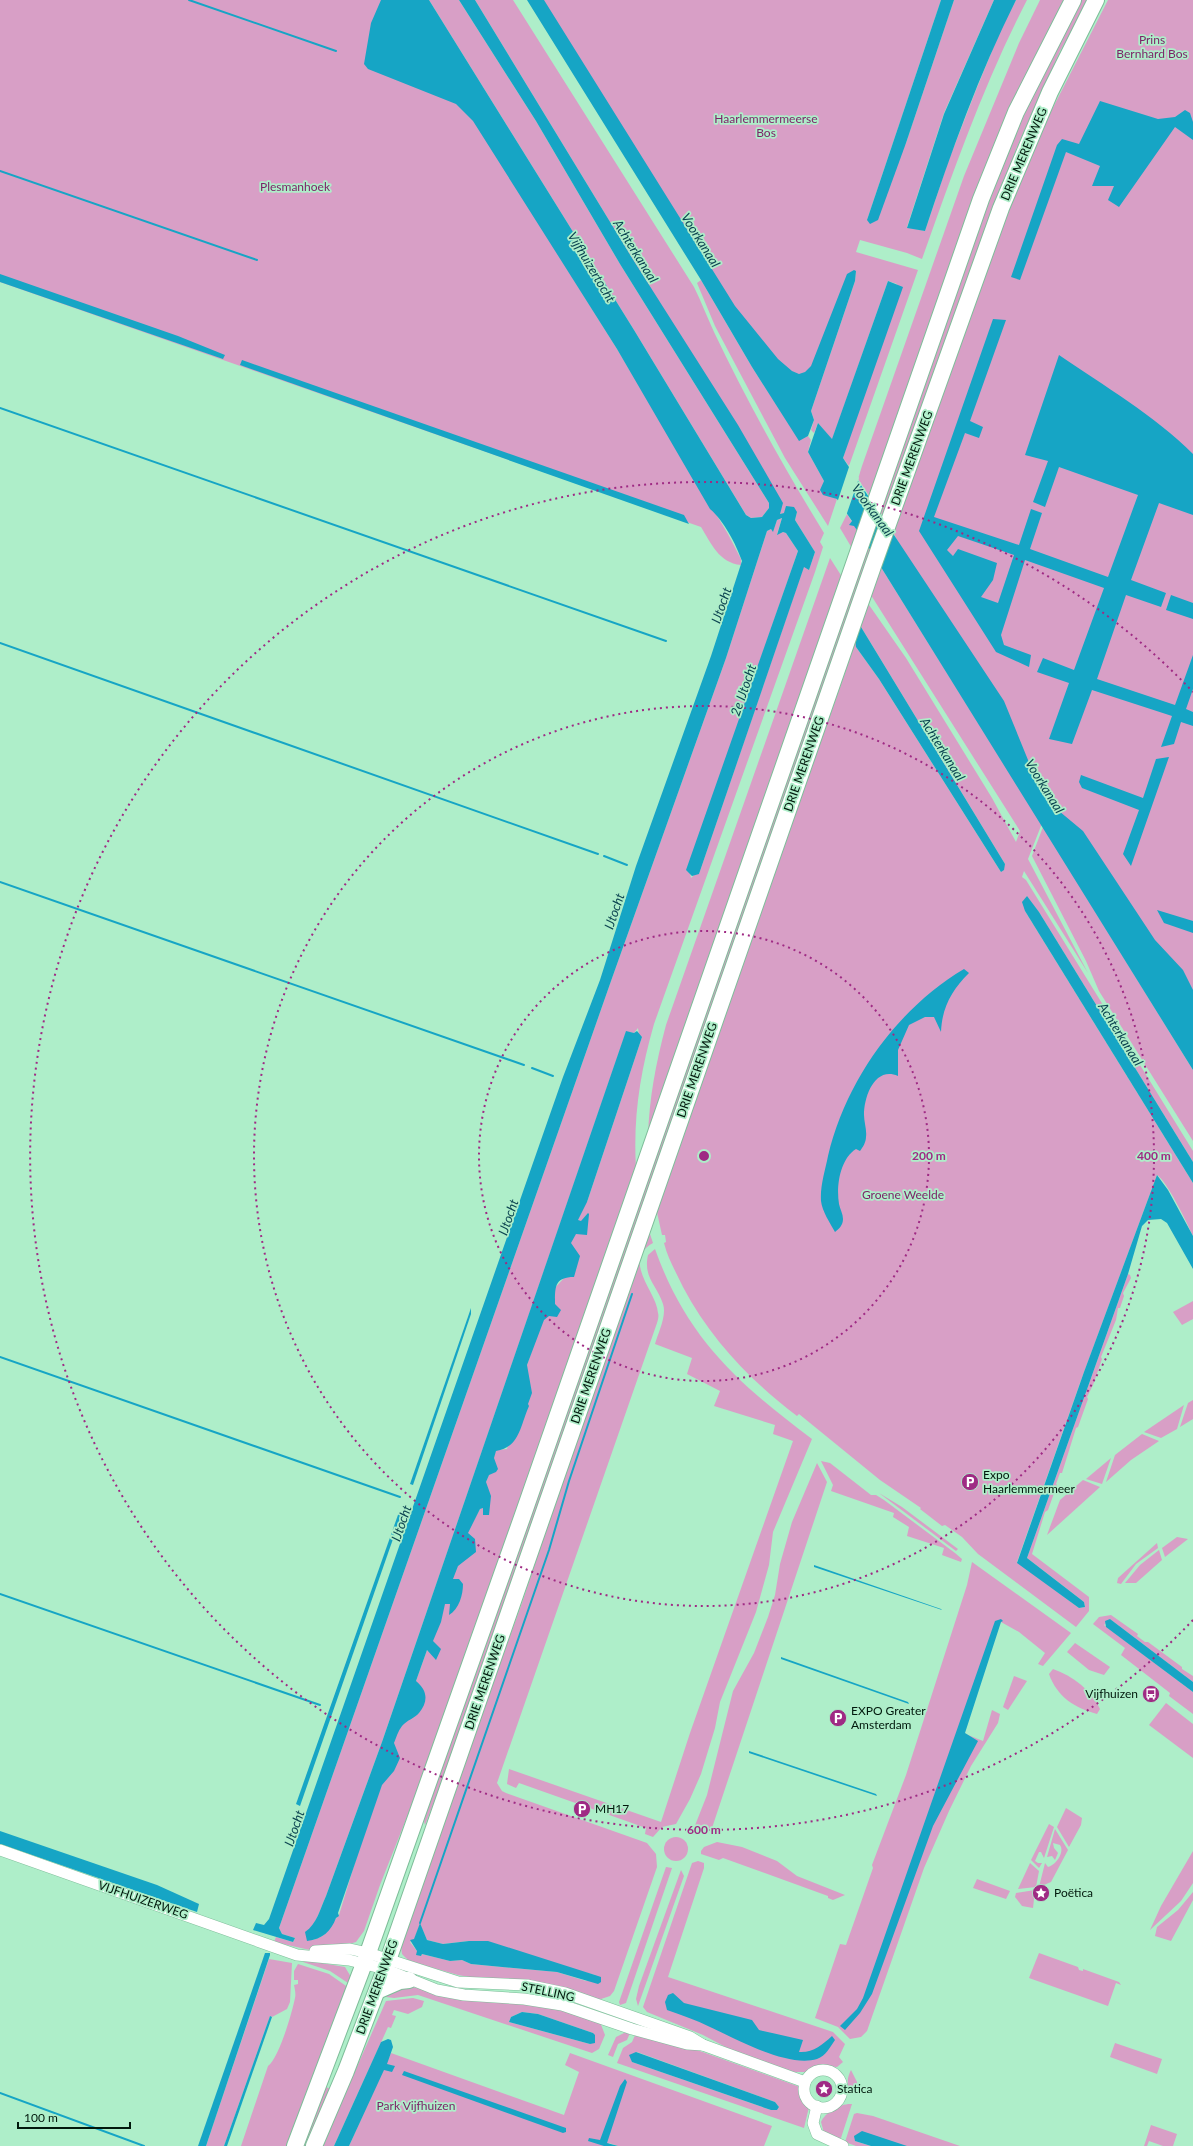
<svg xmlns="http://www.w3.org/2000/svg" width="1193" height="2146" font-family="Lato,sans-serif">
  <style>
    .green { fill: #d89fc6; fill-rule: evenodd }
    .water { fill: #16a5c5; fill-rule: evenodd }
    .pier { fill: #aeeec9 }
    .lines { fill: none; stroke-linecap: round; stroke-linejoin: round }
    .stream { stroke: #16a5c5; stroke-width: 2 }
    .minor-casing { stroke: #7ebd99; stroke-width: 12 }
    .highway-casing { stroke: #7ebd99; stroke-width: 18 }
    .minor { stroke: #fff; stroke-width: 11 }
    .highway { stroke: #fff; stroke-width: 16 }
    .ring { fill: none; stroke: #9f2a84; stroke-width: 2; stroke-dasharray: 2 4 }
    .labels { text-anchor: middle; stroke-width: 3.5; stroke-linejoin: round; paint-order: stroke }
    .park-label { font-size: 12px; fill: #7d2368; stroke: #aeeec9 }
    .street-label { font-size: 12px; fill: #01180c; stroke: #aeeec9 }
    .poi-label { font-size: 12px; fill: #01180c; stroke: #aeeec9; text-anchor: start }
    .water-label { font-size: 13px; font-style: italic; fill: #0c4451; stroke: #aeeec9 }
    .centre { fill: #9f2a84; stroke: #aeeec9; stroke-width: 2 }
    .ring-label { font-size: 12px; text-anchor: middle; font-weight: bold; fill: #9f2a84; stroke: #aeeec9; stroke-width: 3.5; stroke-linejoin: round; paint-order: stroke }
  </style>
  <rect width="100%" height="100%" fill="#aeeec9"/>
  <!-- green -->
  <g class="green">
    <path d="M0,0H399L617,349L728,534L741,559V565C719,563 711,543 701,527L0,282Z"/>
    <path d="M429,0H459L536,121L620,264L769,503V508L762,517L751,518L746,515L634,330Z"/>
    <path d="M475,0H513L694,287C701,301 707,317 714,332C747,401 784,468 824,533L820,542L823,547L815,572L654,1024C640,1073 633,1117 636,1169L443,1726L380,1885L364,1931L356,1942L349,1944L310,1950L274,1942L276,1937L293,1942L295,1938L282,1934L279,1928L611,981L726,658L767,531L771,529L773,531L777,520L782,518L777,534L783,532L786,533L798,551L687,871L690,872L691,878L695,874H699L804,566L809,570L815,552L795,520L797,512L779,514L632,258ZM638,1028L639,1035L642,1037L587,1202H582L567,1252L565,1277L552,1291L527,1365L507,1449L496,1450L486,1482L484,1507L480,1509L465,1536L453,1570V1579L431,1642L435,1657L427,1650L416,1681L419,1713L399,1725L391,1744L339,1915C328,1927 331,1934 313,1940L306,1932C317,1924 320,1909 326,1896L382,1742L626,1032L634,1033Z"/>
    <path d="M542,0H941L867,220L906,143L954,0H994L944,113L907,227L925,231L948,162L976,90L1001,29L1016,0H1027C984,83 953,172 922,259L907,253L860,240L856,252L918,270L849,466L843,458L897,284L888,281L832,440L818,423L814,433L811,430L814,420L811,411L855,281L856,271L807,389L751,341Z"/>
    <path d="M1040,0H1068L870,497L858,479L862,466L964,176L1019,43Z"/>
    <path d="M1079,0H1089L1060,51L1017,147L885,519L878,509L998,169L1046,61Z"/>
    <path d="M1108,0H1193V992L1151,939L1050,803L1028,859L1088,973L1024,871L1022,877L1026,880L1193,1151V1162L1039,912L1026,896L1025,911L1193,1183V1236C1187,1223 1167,1181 1157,1175L1080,1383L1017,1562L1079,1608L1085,1607L1084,1602L1027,1558L1128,1274L1130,1275L1131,1278L1123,1293L1124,1296L1120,1308H1118L1116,1320L1101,1357L1102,1359L1093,1385L1087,1397L1088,1399L1078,1427L1076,1428L1062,1473H1060L1056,1484L1057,1485L1048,1510L1045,1512L1032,1554L1089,1597V1611L1076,1627L978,1554L962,1537L945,1525L942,1526L920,1509L921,1508L880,1480L799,1414L797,1416C750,1380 711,1340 683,1287C676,1272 668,1259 664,1243L666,1242L665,1235H662L656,1208L845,673L847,648L867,602L906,658L992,798L1016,842L1020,831L869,592L879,564L1030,806L891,528L1017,187L1040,133ZM861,627L1005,864L1001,872L879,679L856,647Z"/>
    <path d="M701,280L752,367L799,440L808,436L811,440L808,452L824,481L822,489L825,494L837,499L828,526L785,458L715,326L697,283Z"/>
    <path d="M847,514L858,531L853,550L840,528Z"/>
    <path d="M866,543L873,554L462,1730L425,1825L424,1821L458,1712Z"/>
    <path d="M830,558L844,580L648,1137C649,1098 656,1063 666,1025Z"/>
    <path d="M1043,827L1193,1070V1141L1099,991L1086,961L1032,856Z"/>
    <path d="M647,1225L653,1243C621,1261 657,1292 658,1313C659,1316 658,1320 657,1323L497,1783L502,1791L506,1793L647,1843L656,1854L657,1867L614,1991L610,1996L598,2000L458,1975L430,1967L408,1960L402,1954L400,1938L522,1603ZM420,1924L427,1940L443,1944L469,1941L595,1975L586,1981L557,1972L471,1964L462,1960L450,1961L422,1954L421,1956L410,1942L414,1940Z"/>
    <path d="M655,1249C687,1339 739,1384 812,1439L773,1532L769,1565L756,1612L720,1702L715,1728L701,1774L690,1799L676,1824L662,1827L653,1837L645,1834L646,1828L519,1783L516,1788L507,1784L509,1769L661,1822L690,1733L793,1441L773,1434L775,1425L714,1406L720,1391L687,1374L692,1358L655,1344C658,1333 667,1316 663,1304C657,1285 643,1278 648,1255Z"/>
    <path d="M1193,1301V1319L1182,1325L1173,1312Z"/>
    <path d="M1193,1400V1419L1180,1427L1188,1403Z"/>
    <path d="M1184,1405L1177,1429L1161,1438L1144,1432Z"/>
    <path d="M1142,1434L1159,1441L1131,1460L1106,1482L1115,1455Z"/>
    <path d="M1111,1458L1102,1484L1086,1479Z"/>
    <path d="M821,1461L830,1463L871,1495H876L884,1500L955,1553L962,1559L961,1562L942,1555L944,1548L907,1536L909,1527L893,1517L894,1513L831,1491L833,1485Z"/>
    <path d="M817,1463L827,1482L712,1828L693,1835L689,1826L694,1828L707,1795L733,1691L754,1653L768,1617L775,1595L780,1564L792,1522Z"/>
    <path d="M1083,1480L1100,1487L1047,1535L1060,1500Z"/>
    <path d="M879,1493L902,1507L958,1549L956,1551Z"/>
    <path d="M1177,1537L1188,1539L1165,1557L1162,1548Z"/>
    <path d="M1157,1543L1158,1548L1136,1564L1121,1584L1117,1583L1118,1578Z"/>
    <path d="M1159,1550L1162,1560L1136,1583H1125L1140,1565Z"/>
    <path d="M972,1562L1071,1633L1043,1666L1038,1664L1045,1653L1019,1632L1001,1622V1619L958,1731L983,1741L992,1710L1000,1714L998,1723L971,1766L949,1811L924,1868L867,2031L861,2037L850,2039L838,2027L815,2018L840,1944L846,1945L873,1868L872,1865L906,1775L967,1585Z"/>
    <path d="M1111,1615L1138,1634L1137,1636L1145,1642H1148L1182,1667V1669L1193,1676V1682L1110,1619L1104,1625L1193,1692V1714L1169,1696L1170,1693L1121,1655L1125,1648L1093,1624L1099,1617Z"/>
    <path d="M1075,1643L1110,1667L1104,1675L1089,1670L1067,1652Z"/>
    <path d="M1053,1669C1073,1676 1091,1690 1100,1709L1097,1714C1075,1708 1057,1697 1049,1674Z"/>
    <path d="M1014,1676L1027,1681L1008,1710L1003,1707Z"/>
    <path d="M1166,1703L1193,1724V1758L1149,1725Z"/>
    <path d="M1066,1808L1082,1818L1081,1825L1069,1847L1057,1827Z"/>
    <path d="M1049,1824L1054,1827L1044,1858L1041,1852H1039L1035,1861L1038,1863H1042L1039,1868L1031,1860Z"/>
    <path d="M1055,1829L1068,1850L1051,1882L1039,1887L1045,1863L1048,1867C1056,1865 1065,1852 1060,1845L1053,1843L1054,1848L1058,1853L1055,1860L1052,1856L1047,1857Z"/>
    <circle cx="676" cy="1849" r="12"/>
    <path d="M717,1842L742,1847L777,1861L797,1876L845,1895L833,1900L828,1898V1896L723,1858L719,1860L701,1854V1851L704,1847Z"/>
    <path d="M1193,1851V1883L1181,1901L1150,1930L1161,1906Z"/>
    <path d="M698,1861L704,1863V1868L668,1977L833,2032L845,2044L839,2057L843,2062L837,2067L825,2066L806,2072H794L735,2052L703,2035L647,2012L643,2007L692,1863Z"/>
    <path d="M1030,1863L1039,1871L1036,1887L1018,1889Z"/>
    <path d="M666,1867L672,1868L626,2003L620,2005L619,2002Z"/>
    <path d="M681,1870L684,1876L638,2006L636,1999L639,1986Z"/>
    <path d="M977,1879L1010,1891L1006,1899L973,1888Z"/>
    <path d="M1035,1890L1033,1908L1022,1906L1015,1897L1016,1893Z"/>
    <path d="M1193,1892V1900L1171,1941L1155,1936L1157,1927L1178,1910Z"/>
    <path d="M1039,1953L1078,1967L1079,1970L1083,1971V1969L1119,1982L1121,1985L1116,1983L1108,2006L1029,1978Z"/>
    <path d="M269,1959L292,1963L290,2002L287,2009L272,2017L270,2016L224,2146H206Z"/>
    <path d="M304,1960L345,1967L351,1977V1985L330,1971L303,1962Z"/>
    <path d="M298,1964L329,1974L349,1988L289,2146H241L268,2066C279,2058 292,2013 295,1998C296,1994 295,1990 294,1985L298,1984V1980H294V1971Z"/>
    <path d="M406,1985L456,1999L550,2005L600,2022L605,2035L599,2049L592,2053L418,1995L394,1998L386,1997L388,1992ZM522,2012L538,2014L593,2033L594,2040L590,2044L509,2022L511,2017Z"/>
    <path d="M413,1998L424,2001L422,2007L408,2014L394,2010L392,2015L396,2016L391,2028L388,2027L334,2146H322L386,2001Z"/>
    <path d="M626,2032L630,2033L627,2040L618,2044L613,2057L608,2055L616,2037Z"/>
    <path d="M636,2033L697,2050L800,2087L802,2098L809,2107L804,2128L617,2063L623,2048L632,2042ZM637,2052L775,2102L779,2107L777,2110H771L632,2062L631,2057Z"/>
    <path d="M1115,2043L1162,2059L1157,2074L1110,2057Z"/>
    <path d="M391,2053L564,2115L579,2072L565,2065L570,2053L772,2126L764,2146H618L609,2143L608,2146H349Z"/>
    <path d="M851,2070L857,2082L855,2094L849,2091C847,2082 847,2078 851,2070Z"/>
    <path d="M326,2087L333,2090L309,2146H302Z"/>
    <path d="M852,2104L840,2141L824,2133L821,2122C825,2112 841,2103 852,2104Z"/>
    <path d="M857,2113L873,2116L960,2146H906L856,2138L855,2141L871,2146H856L845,2142L854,2114Z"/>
    <path d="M1151,2125L1177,2134L1173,2146H1163L1149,2141L1147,2146H1144Z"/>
  </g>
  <!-- water -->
  <g class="water">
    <path d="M381,0H429L634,330L746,515L751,518L762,517L769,508V503L620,264L536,121L459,0H475L632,258L738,425L783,503L780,514L784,513L786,506L794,507L797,512L795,520L815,552L809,570L804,567L699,874L692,876L686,870L798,551L786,533L783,532L777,535L782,518L777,520L773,532L771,529L767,531L726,658L611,981L279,1928L282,1934L295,1938L293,1942L253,1930L256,1923L264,1925L269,1919L563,1077L600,980L636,866L711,656L742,561C736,544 724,521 710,509L617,349L473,121L456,104L368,69L364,64L371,23Z"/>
    <path d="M527,0H544L735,306L778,359L792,371L799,374L805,372L811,366L847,274L854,270L856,271L855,281L811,411L814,420L808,436L799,441L752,367L701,280Z"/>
    <path d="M941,0H954L906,143L878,220L870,224L867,220Z"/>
    <path d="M994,0H1016C979,74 951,152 925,231L907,228L944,114Z"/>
    <path d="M1100,101L1158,119L1175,117L1185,110L1190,113L1193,122V140L1175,127L1119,207L1108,200L1114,186H1092L1100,166L1066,152L1020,280L1011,277L1057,145L1062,139L1079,144Z"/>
    <path d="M0,274L178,336L225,355L223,359L0,282Z"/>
    <path d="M888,281L903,287L843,458L1004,701L1037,782L1059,811L1083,831L1155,940L1183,970L1193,990V1070L866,543L854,526L849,525L852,521L837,499L823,495L820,490L824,481L808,452L818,423L832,439Z"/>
    <path d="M993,319L1006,320L970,421L983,427L979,438L965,433L934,517L1019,545L1031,509L1042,513L1030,549L1108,577L1138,495L1059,467L1045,507L1033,502L1048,461L1025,455L1059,355C1104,386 1154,415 1193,454V515L1159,503L1131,580L1166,593L1161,607L1126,595L1097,679L1175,705L1193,655V689L1186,709L1193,712V726L1181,722L1174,744L1161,747L1172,716L1092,690L1072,744L1049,739L1069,683L1037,672L1043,658L1074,670L1104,588L1025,560L1001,635L1004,645L1031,655L1029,667L996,652L919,531ZM958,536L1014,555L998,603L981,597L993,580L997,563L958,549L953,556L947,550Z"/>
    <path d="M242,360L684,515L689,524L240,365Z"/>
    <path d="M1171,595L1193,603V619L1166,610Z"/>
    <path d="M861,627L1005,864L1004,870L1001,872L879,679L856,647L855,639Z"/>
    <path d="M1169,757L1131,866L1123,854L1139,810L1082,788L1079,782L1081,775L1143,798L1156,759Z"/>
    <path d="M1027,896L1039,912L1193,1162V1183L1025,911L1022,902Z"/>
    <path d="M1157,910L1193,921V933L1164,923Z"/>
    <path d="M964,969L969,973C952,990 942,1007 941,1032L934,1017H925L909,1025L898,1050V1076C875,1066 864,1096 864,1115C864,1122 867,1130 866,1137C866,1142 863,1147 860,1151L856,1149C840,1159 836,1186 839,1204C840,1209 843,1214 843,1219C843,1225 839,1229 835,1232C830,1223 822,1211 821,1201C820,1186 825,1171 828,1156C846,1080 897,1009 964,969Z"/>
    <path d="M626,1031L634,1033L637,1031L642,1037L587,1202L578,1220L581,1221L588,1213L589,1214L587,1235L576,1234L571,1243L580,1256L574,1277C554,1277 555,1288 555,1304L561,1310L557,1317L549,1316L544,1320L527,1365L532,1393L528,1404L529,1406C520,1426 520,1447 496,1451L494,1458L498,1469L496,1472L489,1475L486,1482L491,1496L489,1515H483V1508L480,1509L468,1533L475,1539L476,1552L458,1566L453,1579H459L463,1584C463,1595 459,1609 449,1615L450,1604H445L441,1622L433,1641L441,1649L436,1660L427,1650L416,1681C427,1690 429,1701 419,1713C415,1718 407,1720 402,1726C398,1731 396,1738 394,1743L400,1758L394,1771L382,1785L338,1913L339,1916L336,1918C331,1931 323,1939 307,1941L305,1932C317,1924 320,1909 326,1896L382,1742Z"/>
    <path d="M1157,1175L1168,1190L1193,1236V1269L1167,1223L1161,1219L1148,1220L1142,1226L1128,1274L1027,1558L1084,1602L1085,1607L1079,1608L1017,1563L1084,1372Z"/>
    <path d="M471,1308V1314L413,1485L410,1484Z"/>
    <path d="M399,1512L402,1513L401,1516L300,1806L296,1804Z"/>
    <path d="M814,1565L941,1609L942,1610L814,1567Z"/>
    <path d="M1001,1619L1003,1621L1001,1622L965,1733L978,1741L933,1826L872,1994L860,2013L845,2030L840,2026L857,2009L863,1998L995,1621Z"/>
    <path d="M1110,1619L1193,1682V1692L1106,1627L1105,1621Z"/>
    <path d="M781,1657L908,1702L909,1704L781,1659Z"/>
    <path d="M749,1751L876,1794L877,1796L749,1753Z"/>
    <path d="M0,1831L157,1885L199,1904L197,1912L0,1844Z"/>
    <path d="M420,1923L427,1940L443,1944L469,1941H488L595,1975L601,1977V1982L598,1984L557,1972L471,1964L462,1960L450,1961L422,1954L421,1956L416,1955L417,1951L410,1940L414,1939Z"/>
    <path d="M265,1953H270V1955L206,2146H198Z"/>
    <path d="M673,1993L684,2003L752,2020L759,2030L803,2040L799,2052C813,2053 822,2045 832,2036L835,2040C830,2047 826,2056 817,2059C788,2068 736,2039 710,2027C696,2020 681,2015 667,2010L665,2002L668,1995Z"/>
    <path d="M522,2012L538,2014L593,2033L595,2035V2043L590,2044L509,2022L511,2017Z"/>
    <path d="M270,2016L272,2017L227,2146H224Z"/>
    <path d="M388,2039L391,2040L393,2047L387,2064L395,2066L392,2072L384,2070L349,2146H334L381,2042Z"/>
    <path d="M636,2052L775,2102L779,2107L777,2110H771L632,2062L629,2055Z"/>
    <path d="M404,2071L566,2128V2132L563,2133L402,2075Z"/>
    <path d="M625,2079L627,2082L607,2143L618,2146H604L588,2141L589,2138L600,2140L620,2086Z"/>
    <path d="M862,2131L907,2146H871L855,2141L854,2136Z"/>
  </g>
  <!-- pier -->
  <path class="pier" d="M850,464L859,478L846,516L837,503Z"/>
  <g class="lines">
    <!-- stream -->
    <g class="stream">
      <path d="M189,0L336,51"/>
      <path d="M0,171L257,260"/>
      <path d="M0,408L666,641"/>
      <path d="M0,643L598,854"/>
      <path d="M604,856L627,865"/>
      <path d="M0,882L524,1065"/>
      <path d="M532,1068L553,1076"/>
      <path d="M0,1357L400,1497"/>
      <path d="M0,1594L320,1705"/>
      <path d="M420,1923L549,1550L569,1481L632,1294"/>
      <path d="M0,2093L144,2146"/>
    </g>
    <defs>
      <g id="minor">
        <path d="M0,1850L297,1955L349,1960L385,1969L437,1990L464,1995L524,1999L562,2005L632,2029L687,2044L703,2045"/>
        <path d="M315,1951L350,1949L368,1953L458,1982L527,1985L565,1993L690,2037L703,2045L805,2082"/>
        <circle cx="823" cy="2089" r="19"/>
        <path d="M817,2106L813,2123L817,2134L843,2146"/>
      </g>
      <g id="highway">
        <path d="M377,1991L400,1981L409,1980"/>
        <path d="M295,2146L368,1953L524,1512L981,199L1016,112L1073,0"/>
        <path d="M314,2146L346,2071L385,1969L873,566L1001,208L1050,92L1096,0"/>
      </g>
    </defs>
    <!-- minor casing -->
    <use href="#minor" class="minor-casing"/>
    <!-- highway casing -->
    <use href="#highway" class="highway-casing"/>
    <!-- minor -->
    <use href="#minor" class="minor"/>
    <!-- highway -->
    <use href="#highway" class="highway"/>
  </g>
  <!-- distance rings -->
  <g class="ring">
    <circle cx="704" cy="1156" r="225"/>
    <circle cx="704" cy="1156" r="450"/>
    <path d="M1193 1620A674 674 0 1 1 1193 692"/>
  </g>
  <!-- icons -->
  <defs>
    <symbol id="parking-disc" viewBox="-11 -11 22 22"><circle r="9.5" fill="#9f2a84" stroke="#aeeec9"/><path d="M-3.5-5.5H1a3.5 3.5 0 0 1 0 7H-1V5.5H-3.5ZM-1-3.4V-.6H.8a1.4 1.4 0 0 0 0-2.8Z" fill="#fff"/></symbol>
    <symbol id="bus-disc" viewBox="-11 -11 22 22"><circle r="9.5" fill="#9f2a84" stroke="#aeeec9"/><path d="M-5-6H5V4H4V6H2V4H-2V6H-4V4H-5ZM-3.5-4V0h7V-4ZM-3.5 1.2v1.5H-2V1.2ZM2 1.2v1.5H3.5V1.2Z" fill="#fff"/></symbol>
    <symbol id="sight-disc" viewBox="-11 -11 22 22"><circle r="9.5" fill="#9f2a84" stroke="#aeeec9"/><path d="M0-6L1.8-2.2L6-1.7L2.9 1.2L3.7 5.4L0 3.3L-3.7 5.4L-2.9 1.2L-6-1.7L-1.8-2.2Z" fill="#fff"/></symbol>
  </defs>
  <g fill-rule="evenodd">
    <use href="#parking-disc" x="960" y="1472" width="20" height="20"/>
    <use href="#bus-disc" x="1141" y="1684" width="20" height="20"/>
    <use href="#parking-disc" x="828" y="1708" width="20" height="20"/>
    <use href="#parking-disc" x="572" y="1799" width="20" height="20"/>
    <use href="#sight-disc" x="1031" y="1883" width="20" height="20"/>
    <use href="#sight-disc" x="814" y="2079" width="20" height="20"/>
  </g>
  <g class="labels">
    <!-- park labels -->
    <g class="park-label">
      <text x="1152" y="44">Prins<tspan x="1152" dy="14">Bernhard Bos</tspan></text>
      <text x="766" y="123">Haarlemmermeerse<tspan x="766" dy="14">Bos</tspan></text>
      <text x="295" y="191">Plesmanhoek</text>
      <text x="903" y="1199">Groene Weelde</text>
      <text x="416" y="2110">Park Vijfhuizen</text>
    </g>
    <!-- street labels -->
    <g class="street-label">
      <text transform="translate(1024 154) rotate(-67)" y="4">DRIE MERENWEG</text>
      <text transform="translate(912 458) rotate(-70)" y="4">DRIE MERENWEG</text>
      <text transform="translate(804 764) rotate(-71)" y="4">DRIE MERENWEG</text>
      <text transform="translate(697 1070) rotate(-71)" y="4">DRIE MERENWEG</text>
      <text transform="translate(591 1376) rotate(-71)" y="4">DRIE MERENWEG</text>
      <text transform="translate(485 1682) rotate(-71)" y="4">DRIE MERENWEG</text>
      <text transform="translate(143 1900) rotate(19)" y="4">VIJFHUIZERWEG</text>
      <text transform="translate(377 1987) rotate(-70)" y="4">DRIE MERENWEG</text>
      <text transform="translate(548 1992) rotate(12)" y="4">STELLING</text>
    </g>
    <!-- poi labels -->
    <g class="poi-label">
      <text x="983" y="1479">Expo<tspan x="983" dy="14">Haarlemmermeer</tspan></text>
      <text x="1138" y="1698" text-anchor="end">Vijfhuizen</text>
      <text x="851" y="1715">EXPO Greater<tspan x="851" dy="14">Amsterdam</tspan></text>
      <text x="595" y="1813">MH17</text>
      <text x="1054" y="1897">Poëtica</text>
      <text x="837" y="2093">Statica</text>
    </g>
    <!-- water labels -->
    <g class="water-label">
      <text transform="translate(701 240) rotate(58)" y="5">Voorkanaal</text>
      <text transform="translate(636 251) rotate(58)" y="5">Achterkanaal</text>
      <text transform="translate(592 267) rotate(59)" y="5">Vijfhuizertocht</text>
      <text transform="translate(873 510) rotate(54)" y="5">Voorkanaal</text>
      <text transform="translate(721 605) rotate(-71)" y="5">IJtocht</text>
      <text transform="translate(743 690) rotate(-71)" y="5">2e IJtocht</text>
      <text transform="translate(943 749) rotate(58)" y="5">Achterkanaal</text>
      <text transform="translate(1045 786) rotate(58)" y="5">Voorkanaal</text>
      <text transform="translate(614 911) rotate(-71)" y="5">IJtocht</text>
      <text transform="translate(1121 1034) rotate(58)" y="5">Achterkanaal</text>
      <text transform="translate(508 1217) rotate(-71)" y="5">IJtocht</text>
      <text transform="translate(401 1523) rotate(-71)" y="5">IJtocht</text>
      <text transform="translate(294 1828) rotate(-71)" y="5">IJtocht</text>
    </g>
  </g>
  <circle cx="704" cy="1156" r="6" class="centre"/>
  <g class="ring-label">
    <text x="929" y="1160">200 m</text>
    <text x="1154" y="1160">400 m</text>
    <text x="704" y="1834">600 m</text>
  </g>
  <!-- scale -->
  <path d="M18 2122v6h112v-6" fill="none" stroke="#01180c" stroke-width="2"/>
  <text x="24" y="2122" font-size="12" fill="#01180c" stroke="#aeeec9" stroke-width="3" paint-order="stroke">100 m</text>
</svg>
